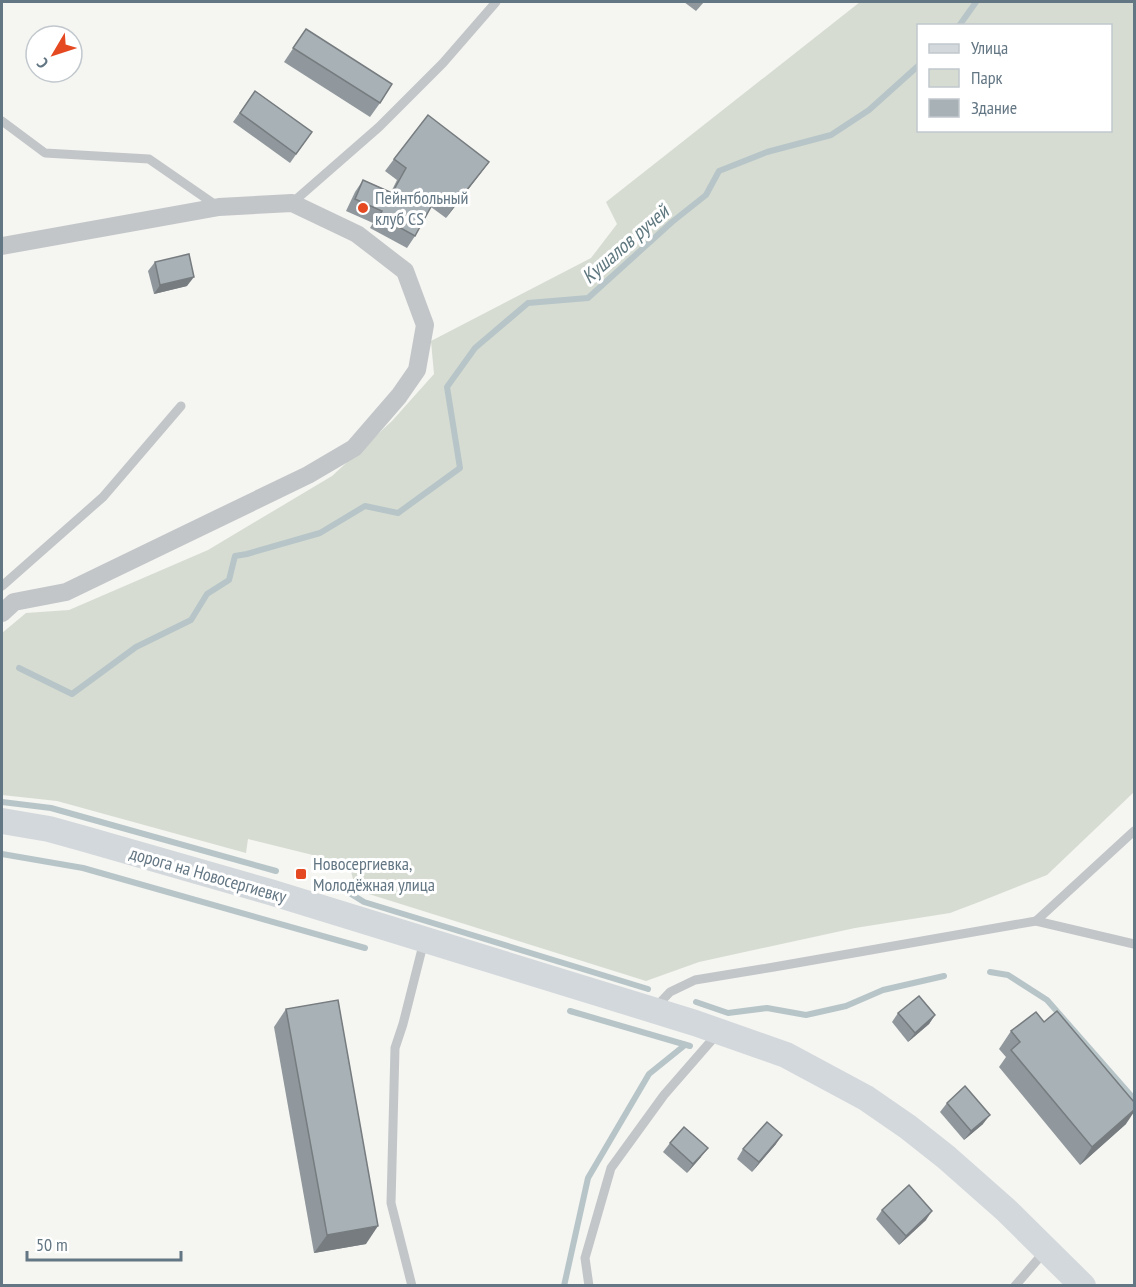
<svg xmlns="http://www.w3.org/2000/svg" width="1136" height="1287" font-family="'PT Sans Narrow',sans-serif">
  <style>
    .green { fill: #d6dcd2; fill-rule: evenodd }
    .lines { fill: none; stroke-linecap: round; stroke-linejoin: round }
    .stream { stroke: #b7c5c8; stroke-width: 6 }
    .lane { stroke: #c2c6c9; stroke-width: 9 }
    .street { stroke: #c2c6c9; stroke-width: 18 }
    .secondary { stroke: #d3d8dc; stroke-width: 26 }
    .wall { fill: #90989d }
    .shaded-wall { fill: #767c7f }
    .building { fill: #a8b1b6; stroke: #767c7f; stroke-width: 1.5 }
    .poi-dot { fill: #e54921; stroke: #fff; stroke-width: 2 }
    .labels { text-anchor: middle; stroke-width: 6; stroke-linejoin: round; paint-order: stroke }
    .poi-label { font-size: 18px; fill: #637683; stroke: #fff; text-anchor: start }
    .street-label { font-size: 18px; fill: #637683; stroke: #fff }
    .water-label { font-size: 20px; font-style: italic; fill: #5f787f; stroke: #fff }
  </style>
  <rect width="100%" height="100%" fill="#f5f5f1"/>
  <!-- green -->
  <path class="green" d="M860,2H1134V792L1047,875L979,902L950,913L855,928L699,962L646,981L356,890L349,864L248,839L246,853L57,801L2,795V633L26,613L69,610L208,550L332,476L392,421L434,374L431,341L591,258L617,224L606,202ZM918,26H1110V130H918Z"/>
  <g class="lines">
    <!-- stream -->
    <g class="stream">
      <path d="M959,26L976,2"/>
      <path d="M19,668L72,694L136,647L191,620L207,594L229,580L235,556L247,554L320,533L365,506L398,513L460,468L447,387L475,348L528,303L588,298L672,222L706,195L719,171L767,152L831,135L869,110L918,66"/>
      <path d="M2,802L51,808L276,871"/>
      <path d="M2,854L83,868L365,948"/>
      <path d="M343,889L364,902L648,989"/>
      <path d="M990,972L1008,975L1047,1000L1134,1099"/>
      <path d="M696,1002L728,1013L767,1008L806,1015L846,1006L883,990L944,976"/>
      <path d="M570,1011L690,1046"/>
      <path d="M564,1286L588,1178L649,1074L685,1045"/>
    </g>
    <!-- lane -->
    <g class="lane">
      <path d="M2,121L45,153L149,159L217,206"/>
      <path d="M292,203L379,127L443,63L496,2"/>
      <path d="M2,586L103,497L181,406"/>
      <path d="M1036,921L1134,831"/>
      <path d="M654,1009L670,992L695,980L774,967L1036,921L1134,944"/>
      <path d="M412,1286L391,1203L395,1048L403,1024L424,941"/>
      <path d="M589,1286L585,1258L611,1168L664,1095L718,1033"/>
      <path d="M1015,1286L1045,1251"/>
    </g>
    <!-- street -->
    <path class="street" d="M2,246L219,207L292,203L357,234L405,271L425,325L417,370L399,396L354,448L308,475L66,592L14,602L2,613"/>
    <!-- secondary -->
    <path class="secondary" d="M2,821L49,829L85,839L270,892L695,1023L786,1055L866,1098L908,1127L946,1157L1006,1210L1083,1286"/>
  </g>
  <!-- wall -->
  <g class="wall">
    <path d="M684,2H704L696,11Z"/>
    <path d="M306,29L380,103L370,117L284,62Z"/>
    <path d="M255,91L312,132L290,163L233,122Z"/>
    <path d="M394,159L489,162L446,218L431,207L415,236L407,248L370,228L373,223L346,211L355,192L363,180L391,192L397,180L385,171Z"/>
    <path d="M155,262L187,286L154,294L148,271Z"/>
    <path d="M286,1009L366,1244L314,1253L274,1027Z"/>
    <path d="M898,1013L935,1015L929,1024L908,1042L892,1022Z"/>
    <path d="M1011,1031L1126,1124L1080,1165L999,1067L1006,1057L999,1049Z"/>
    <path d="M947,1103L983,1124L964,1140L940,1112Z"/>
    <path d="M670,1143L701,1157L687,1173L663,1152Z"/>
    <path d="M776,1144L752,1172L737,1159L743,1149Z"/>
    <path d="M882,1210L926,1220L899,1245L876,1219Z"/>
  </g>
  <!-- shaded-wall -->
  <g class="shaded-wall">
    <path d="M489,162L480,174L446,218L454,206Z"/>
    <path d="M194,277L187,286L154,294L160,285Z"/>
    <path d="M935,1015L929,1024L908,1042L915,1033Z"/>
    <path d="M1134,1110V1112L1126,1124L1080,1165L1092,1147Z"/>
    <path d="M990,1115L983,1124L964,1140L971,1131Z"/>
    <path d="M782,1135L776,1144L752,1172L759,1162Z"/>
    <path d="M708,1148L701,1157L687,1173L693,1164Z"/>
    <path d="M932,1211L926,1220L899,1245L906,1236Z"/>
    <path d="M378,1226L366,1244L314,1253L327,1235Z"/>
  </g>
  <!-- building -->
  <g class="building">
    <path d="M306,29L392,84L380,103L293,48Z"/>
    <path d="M255,91L312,132L296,154L240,113Z"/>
    <path d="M428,115L489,162L454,206L438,194L415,236L379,216L382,211L355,199L363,180L392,193L406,168L394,159Z"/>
    <path d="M189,254L194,277L160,285L155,262Z"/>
    <path d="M919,996L935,1015L915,1033L898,1013Z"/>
    <path d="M338,1000L378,1226L327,1235L286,1009Z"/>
    <path d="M1057,1011L1134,1102V1110L1092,1147L1011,1050L1020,1042L1011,1031L1036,1012L1044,1022Z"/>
    <path d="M965,1086L990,1115L971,1131L947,1103Z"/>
    <path d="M767,1122L782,1135L759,1162L743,1149Z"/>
    <path d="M684,1127L708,1148L693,1164L670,1143Z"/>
    <path d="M909,1185L932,1211L906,1236L882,1210Z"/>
  </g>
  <!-- markers -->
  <g class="poi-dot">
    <circle cx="363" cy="208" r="6"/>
    <rect x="295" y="868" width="12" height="12" rx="3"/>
  </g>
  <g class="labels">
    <!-- poi labels -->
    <g class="poi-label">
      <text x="375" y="204">Пейнтбольный<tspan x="375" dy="21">клуб CS</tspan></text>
      <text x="313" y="870">Новосергиевка,<tspan x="313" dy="21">Молодёжная улица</tspan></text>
    </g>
    <!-- street labels -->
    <g class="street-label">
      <text transform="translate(208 875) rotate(16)" y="6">дорога на Новосергиевку</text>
    </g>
    <!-- water labels -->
    <g class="water-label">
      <text transform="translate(625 244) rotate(-41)" y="7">Кушалов ручей</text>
    </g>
  </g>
  <!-- border -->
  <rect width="1136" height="1287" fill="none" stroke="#637683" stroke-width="6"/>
  <!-- legend -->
  <rect x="917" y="24" width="195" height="108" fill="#ffffff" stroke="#c1c8cd" stroke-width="1.5"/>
  <rect x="929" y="44" width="30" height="9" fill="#d3d8dc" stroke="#c1c8cd" stroke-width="1.5"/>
  <text x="971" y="54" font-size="18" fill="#637683">Улица</text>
  <rect x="929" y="69" width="30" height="18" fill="#d6dcd2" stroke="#c1c8cd" stroke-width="1.5"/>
  <text x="971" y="84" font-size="18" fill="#637683">Парк</text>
  <rect x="929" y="99" width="30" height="18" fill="#a8b1b6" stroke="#c1c8cd" stroke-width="1.5"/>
  <text x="971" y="114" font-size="18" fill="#637683">Здание</text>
  <!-- north arrow -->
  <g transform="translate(54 54) rotate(231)"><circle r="28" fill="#ffffff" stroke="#c1c8cd" stroke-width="1.5"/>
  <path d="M0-4.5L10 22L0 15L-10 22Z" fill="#e54921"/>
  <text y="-9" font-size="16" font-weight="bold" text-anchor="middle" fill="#637683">С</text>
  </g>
  <!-- scale -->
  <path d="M27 1251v9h154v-9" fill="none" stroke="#637683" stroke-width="3"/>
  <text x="36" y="1251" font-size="18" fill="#637683" stroke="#ffffff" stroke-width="4.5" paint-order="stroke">50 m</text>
</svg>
